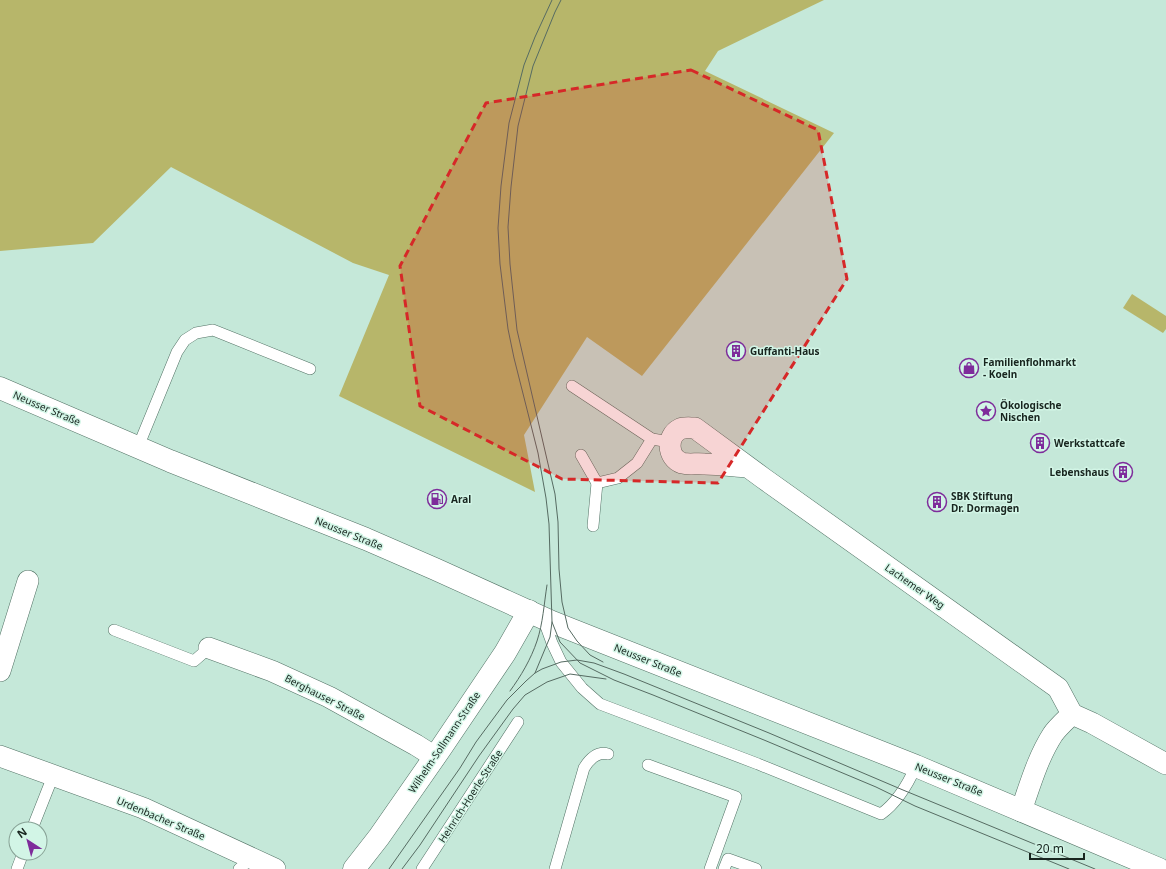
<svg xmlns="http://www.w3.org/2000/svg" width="1166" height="869" font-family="'Noto Sans',sans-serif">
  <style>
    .green { fill: #b7b66a }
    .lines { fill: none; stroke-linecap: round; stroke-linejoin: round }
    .lane-casing { stroke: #527265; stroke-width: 12 }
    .street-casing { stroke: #527265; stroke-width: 22 }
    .secondary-casing { stroke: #527265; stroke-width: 23 }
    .lane { stroke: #fff; stroke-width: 11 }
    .street { stroke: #fff; stroke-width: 21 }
    .secondary { stroke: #fff; stroke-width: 22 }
    .tram { stroke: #566b62; stroke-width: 1 }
    .marked { fill: #d62828; fill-opacity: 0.2; stroke: #d62828; stroke-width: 3; stroke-dasharray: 8 5; stroke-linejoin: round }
    .labels { text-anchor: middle; stroke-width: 3; stroke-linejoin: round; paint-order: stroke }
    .poi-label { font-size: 10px; font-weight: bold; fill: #18251f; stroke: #d2f5e6; text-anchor: start }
    .street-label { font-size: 10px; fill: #18251f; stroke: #d2f5e6 }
  </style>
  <rect width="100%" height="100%" fill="#c5e8d9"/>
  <!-- green -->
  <g class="green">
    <path d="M0,0H824L718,51L705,71L834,133L642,376L587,337L524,435L535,492L339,396L389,275L353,263L171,167L93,243L0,251Z"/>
    <path d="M1132,294L1166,316V329L1163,333L1123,308Z"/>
  </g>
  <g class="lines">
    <defs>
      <g id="lane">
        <path d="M572,386L652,439L670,442"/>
        <path d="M138,447L177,352L185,340L196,333L213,330L310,369"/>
        <path d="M581,455L597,483L618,478L637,463L652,439"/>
        <path d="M593,526L597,483"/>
        <path d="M543,618L552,643L561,662L582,688L600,704L758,764L881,814C898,802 908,784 916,766"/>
        <path d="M114,630L194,661L209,648"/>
        <path d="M648,765L736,797L710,869"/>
        <path d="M32,829L53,776"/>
        <path d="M17,869L23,853"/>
        <path d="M239,869L252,858"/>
        <path d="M422,869L518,722"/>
        <path d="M555,869L584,768C589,760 597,751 608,754"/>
        <path d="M724,869L728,859L756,869"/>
      </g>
      <g id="street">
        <path d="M748,467C733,466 719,464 704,464C697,463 689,465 682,463C667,458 666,436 680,429C684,427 690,428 695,428L763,478L1058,688L1072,714"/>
        <path d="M209,648L272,671L329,697L416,745L435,757"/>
        <path d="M0,671L28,581"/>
        <path d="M0,756L143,808L275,869"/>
        <path d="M1021,811C1030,785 1038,757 1053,734C1058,727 1066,720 1072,714L1092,723L1166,764"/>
      </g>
      <g id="secondary">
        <path d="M0,388L170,461L366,539L435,569L552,622L916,766L1159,869"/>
        <path d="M354,869L379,837L441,748L505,653L529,611"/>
      </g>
    </defs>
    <!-- lane casing -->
    <use href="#lane" class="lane-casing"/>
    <!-- street casing -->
    <use href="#street" class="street-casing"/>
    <!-- secondary casing -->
    <use href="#secondary" class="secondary-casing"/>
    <!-- lane -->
    <use href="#lane" class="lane"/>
    <!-- street -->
    <use href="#street" class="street"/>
    <!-- secondary -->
    <use href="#secondary" class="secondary"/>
    <!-- tram -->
    <g class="tram">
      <path d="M552,0L535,37L524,65L509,123L501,186L498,228L500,264L508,329L514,358L538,453L546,498L549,524L552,622L560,642L580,663L614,680L653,695L764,740L876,787L915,806L1069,869"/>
      <path d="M561,0L555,12L533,66L518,126L511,187L508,227L510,264L517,330L555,494L558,522L559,569L562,602L568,628L577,641L590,655L603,662"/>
      <path d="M535,673L550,637L552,622"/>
      <path d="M510,691C521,676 531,659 537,641C543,623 544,604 547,585"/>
      <path d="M389,869L460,768L476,742L507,700L526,681L535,673L542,669L561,662L577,660L594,663L624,674L769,733L903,790L1095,869"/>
      <path d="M402,869L420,845L479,756L513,709L525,695L547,682L570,674L606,679"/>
    </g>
  </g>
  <!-- marked area -->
  <path class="marked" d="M691,70L818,130L847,279L718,483L562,479L420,406L400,266L486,103Z"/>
  <!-- icons -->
  <defs>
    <symbol id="building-ring" viewBox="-11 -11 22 22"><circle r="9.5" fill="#d2f5e6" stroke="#7e2c9b" stroke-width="1.5"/><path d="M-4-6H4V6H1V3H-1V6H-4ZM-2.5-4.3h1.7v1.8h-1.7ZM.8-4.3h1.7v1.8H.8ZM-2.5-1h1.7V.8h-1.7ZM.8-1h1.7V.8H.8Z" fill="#7e2c9b"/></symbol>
    <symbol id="shop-ring" viewBox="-11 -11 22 22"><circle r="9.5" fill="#d2f5e6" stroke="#7e2c9b" stroke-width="1.5"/><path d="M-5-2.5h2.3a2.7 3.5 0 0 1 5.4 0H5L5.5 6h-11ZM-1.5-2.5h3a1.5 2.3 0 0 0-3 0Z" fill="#7e2c9b"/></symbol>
    <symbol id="sight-ring" viewBox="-11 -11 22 22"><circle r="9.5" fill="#d2f5e6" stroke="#7e2c9b" stroke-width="1.5"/><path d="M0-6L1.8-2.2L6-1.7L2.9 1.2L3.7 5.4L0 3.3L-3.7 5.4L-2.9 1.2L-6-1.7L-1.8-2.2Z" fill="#7e2c9b"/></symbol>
    <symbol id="fuel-ring" viewBox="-11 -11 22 22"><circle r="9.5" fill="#d2f5e6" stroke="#7e2c9b" stroke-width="1.5"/><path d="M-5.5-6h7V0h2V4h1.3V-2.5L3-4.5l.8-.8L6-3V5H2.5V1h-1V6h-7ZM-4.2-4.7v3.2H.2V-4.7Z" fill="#7e2c9b"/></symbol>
  </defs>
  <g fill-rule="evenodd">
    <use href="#building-ring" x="725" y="340" width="22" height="22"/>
    <use href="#shop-ring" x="958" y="357" width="22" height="22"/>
    <use href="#sight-ring" x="975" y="400" width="22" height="22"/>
    <use href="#building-ring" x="1029" y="432" width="22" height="22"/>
    <use href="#building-ring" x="1112" y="461" width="22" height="22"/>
    <use href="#fuel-ring" x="426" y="488" width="22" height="22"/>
    <use href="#building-ring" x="926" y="491" width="22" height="22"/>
  </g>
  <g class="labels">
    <!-- poi labels -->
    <g class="poi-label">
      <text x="750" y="355">Guffanti-Haus</text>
      <text x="983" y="366">Familienflohmarkt<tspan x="983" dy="12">- Koeln</tspan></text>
      <text x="1000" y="409">Ökologische<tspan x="1000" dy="12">Nischen</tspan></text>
      <text x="1054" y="447">Werkstattcafe</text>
      <text x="1109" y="476" text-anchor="end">Lebenshaus</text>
      <text x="951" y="500">SBK Stiftung<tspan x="951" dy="12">Dr. Dormagen</tspan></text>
      <text x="451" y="503">Aral</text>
    </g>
    <!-- street labels -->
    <g class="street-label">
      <text transform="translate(47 408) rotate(23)" y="4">Neusser Straße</text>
      <text transform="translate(349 533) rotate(22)" y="4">Neusser Straße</text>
      <text transform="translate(915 586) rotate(35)" y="4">Lachemer Weg</text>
      <text transform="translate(648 660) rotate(22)" y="4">Neusser Straße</text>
      <text transform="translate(325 697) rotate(27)" y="4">Berghauser Straße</text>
      <text transform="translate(444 742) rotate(-56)" y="4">Wilhelm-Sollmann-Straße</text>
      <text transform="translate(949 779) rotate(22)" y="4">Neusser Straße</text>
      <text transform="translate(470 796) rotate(-57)" y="4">Heinrich-Hoerle-Straße</text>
      <text transform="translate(161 818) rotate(23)" y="4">Urdenbacher Straße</text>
    </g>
  </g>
  <!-- north arrow -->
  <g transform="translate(28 841) rotate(324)"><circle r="19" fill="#d2f5e6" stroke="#88a296"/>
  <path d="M0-3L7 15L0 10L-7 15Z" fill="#7e2c9b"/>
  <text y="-6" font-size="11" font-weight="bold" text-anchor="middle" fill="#18251f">N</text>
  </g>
  <!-- scale -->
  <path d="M1030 853v6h54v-6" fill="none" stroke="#18251f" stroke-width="2"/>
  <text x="1036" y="853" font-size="12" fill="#18251f" stroke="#d2f5e6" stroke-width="3" paint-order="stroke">20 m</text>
</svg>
